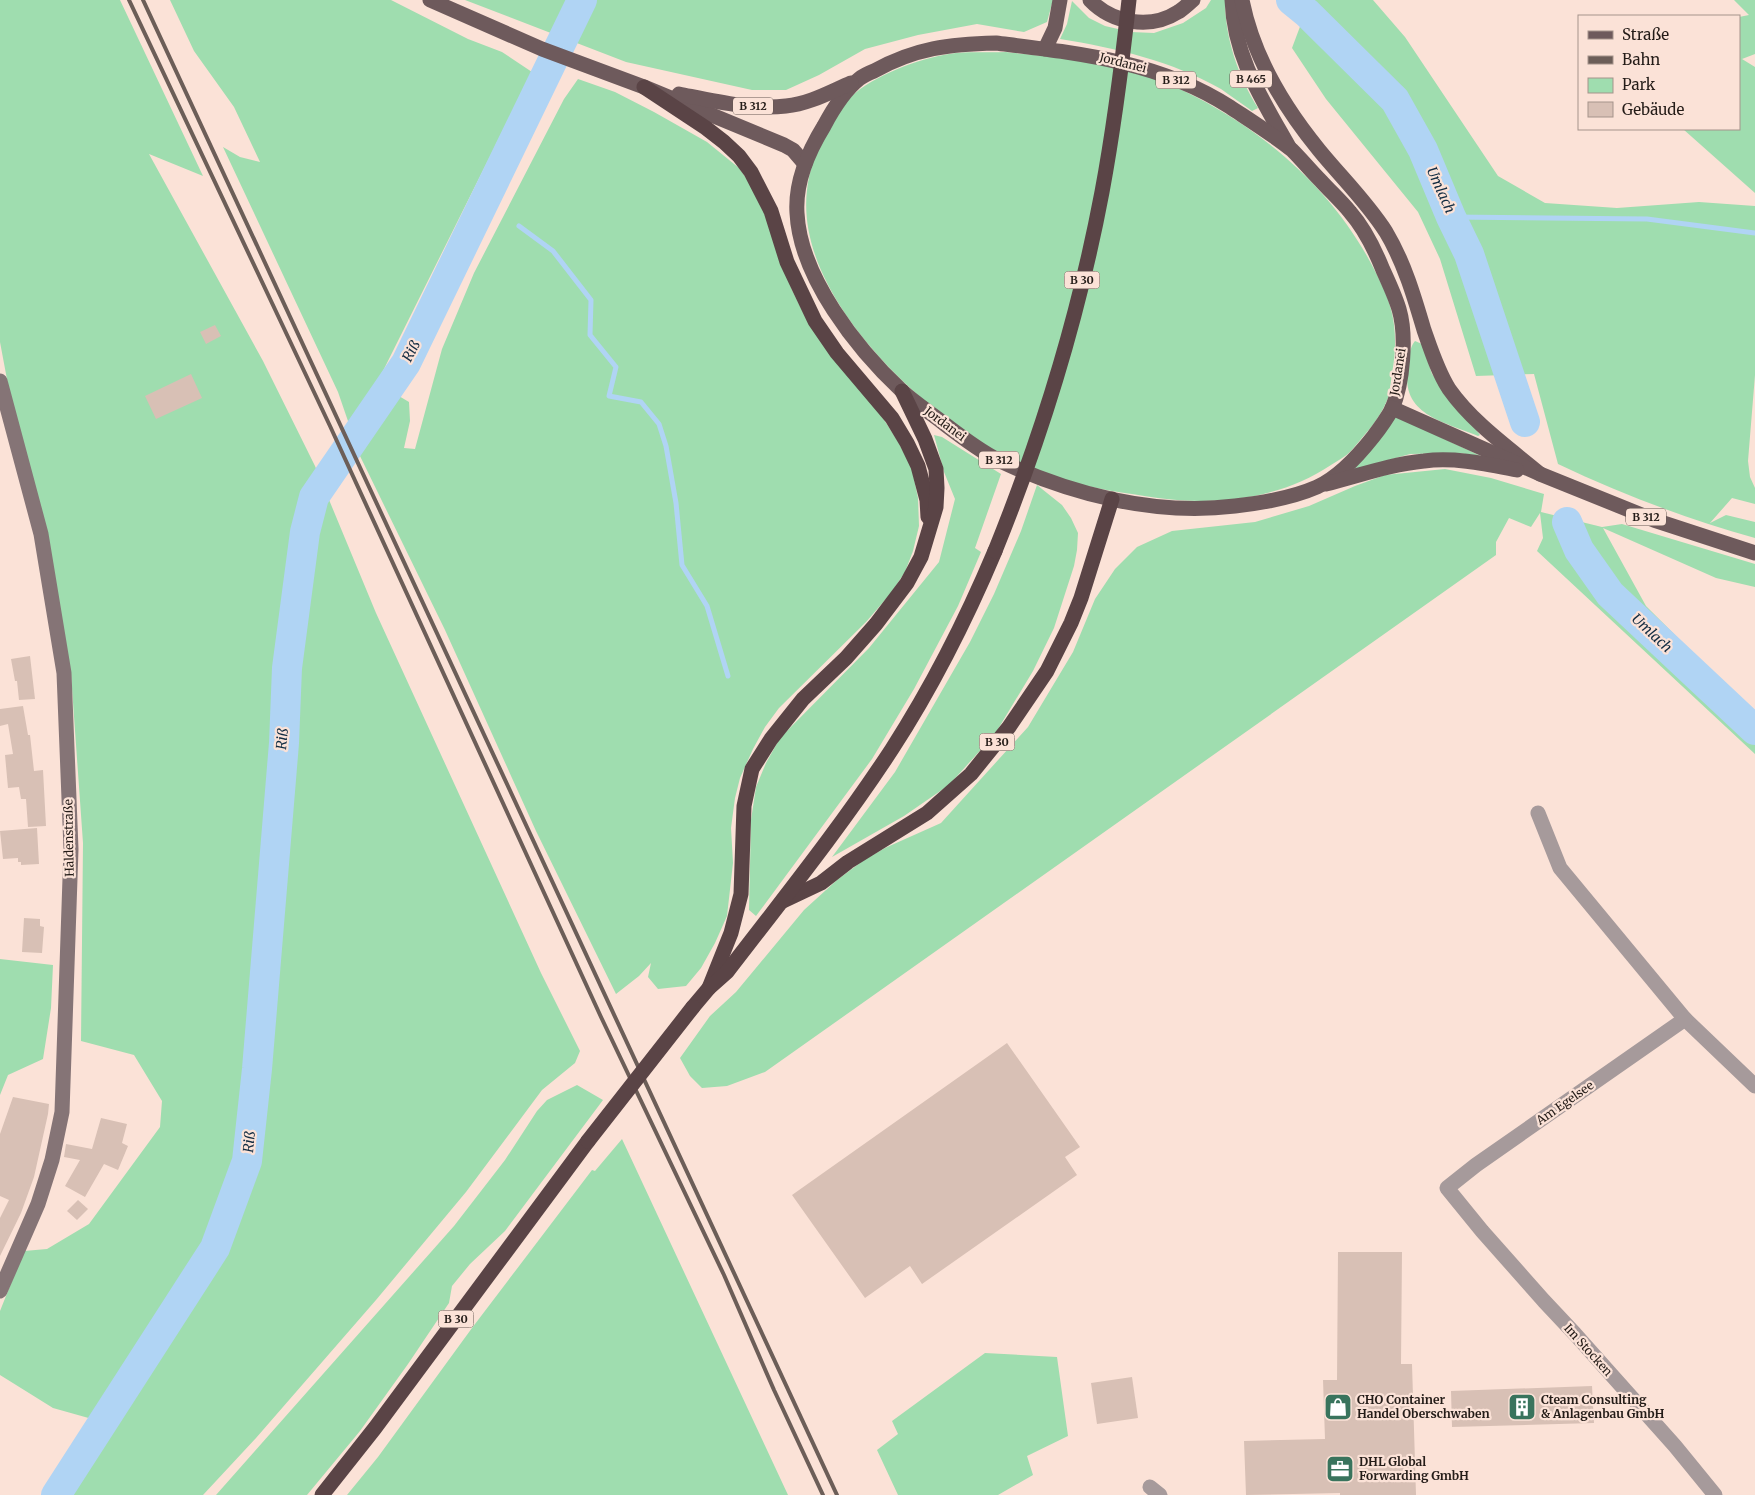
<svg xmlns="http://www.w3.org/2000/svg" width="1755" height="1495" font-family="Merriweather,serif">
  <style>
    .green { fill: #9fddaf }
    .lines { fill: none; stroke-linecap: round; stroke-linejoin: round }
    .stream { stroke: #b0d4f4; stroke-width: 5 }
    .river { stroke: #b0d4f4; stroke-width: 30 }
    .building { fill: #d8c0b5 }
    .street { stroke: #a69a9b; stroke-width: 15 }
    .secondary { stroke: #857476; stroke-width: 15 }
    .primary { stroke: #6e5a5c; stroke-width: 15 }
    .highway { stroke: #5a4446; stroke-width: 15 }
    .rail { stroke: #6c5e58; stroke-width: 4 }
    .highway-bridge { stroke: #5a4446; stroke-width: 15 }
    .labels { text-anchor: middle; stroke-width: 4.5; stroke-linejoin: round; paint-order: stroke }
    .shield { fill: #fbe2d7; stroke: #645751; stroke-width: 1 }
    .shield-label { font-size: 11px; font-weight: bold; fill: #241c18 }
    .street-label { font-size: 12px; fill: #241c18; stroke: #fbe2d7 }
    .poi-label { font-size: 12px; font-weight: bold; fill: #241c18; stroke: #fbe2d7; text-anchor: start }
    .water-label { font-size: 14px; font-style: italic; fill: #122c42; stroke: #fbe2d7 }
  </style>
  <rect width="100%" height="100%" fill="#fbe2d7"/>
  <!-- green -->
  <g class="green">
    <path d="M0,0H120L203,176L149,154L263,361L315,466L376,613L541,973L580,1051L575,1063L542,1090L466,1192L376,1300L256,1438L203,1495H73L117,1426L53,1408L0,1375V1311L24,1251L47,1249L89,1224L160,1127L162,1101L134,1055L81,1041L83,843L71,674L12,406L0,342Z"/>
    <path d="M170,0H391L468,39L502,52L532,72L377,383L409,402L410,421L404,448L415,449L442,349L474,273L564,99L578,79L615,92L654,112L707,142L739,168L754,189L765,215L792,290L806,318L879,412L899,443L912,469L918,498L919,526L913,551L905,572L891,593L866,622L779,708L765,727L753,749L740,778L735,798L731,828L733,863L727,916L715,943L701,968L686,986L658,989L648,977L651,963L639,976L616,994L536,831L445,630L360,456L338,392L223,147L240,157L260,162L234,107L194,51Z"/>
    <path d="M465,0H1053L1047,22L1024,32L977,24L918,35L865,49L819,75L786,90H752L626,62Z"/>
    <path d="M1211,0H1225C1225,38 1238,76 1258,108L1252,111C1242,104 1231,96 1221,89C1172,61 1116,48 1060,39L1067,24L1072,1L1089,18L1105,26L1131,32L1154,33L1183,23L1206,8Z"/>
    <path d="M1310,0H1373L1405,37L1498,176L1545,203L1617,208L1699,202L1755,206V375L1748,461L1750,477L1755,488V504L1732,498L1710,523L1726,515L1755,522V538C1687,519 1621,494 1558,464L1534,374L1476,376L1440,259L1418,212L1326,99L1292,48Z"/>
    <path d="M1734,0H1755V54L1742,59L1755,67V193L1683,129H1739V17L1749,15Z"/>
    <path d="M1006,52C1038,56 1072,57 1104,64C1135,70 1167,82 1196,97C1271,136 1337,195 1375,271C1384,288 1392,306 1394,325C1396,340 1395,358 1392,373C1391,381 1390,390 1388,398C1384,409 1375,423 1367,432C1361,439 1356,445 1351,451C1345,457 1337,461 1331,465C1280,499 1217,506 1158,498C1126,493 1092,489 1061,479C1049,475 1036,469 1024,464C1014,459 1003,456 994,450C913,404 795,292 807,190C809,170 816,153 824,136C831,122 841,106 852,96C873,76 920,58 949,54C967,51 987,53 1006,52Z"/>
    <path d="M1415,341L1422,344L1432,374L1480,435L1478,436C1443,421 1400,415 1408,367C1409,359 1409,348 1415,341Z"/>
    <path d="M1393,415L1483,457L1460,453L1410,454L1353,470Z"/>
    <path d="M934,435L942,437L1001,474L975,548L981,552L958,606L914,689L872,759L756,916L749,910L751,820L756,787L766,763L780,738L869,648L939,562L955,499L944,472Z"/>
    <path d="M1445,469L1491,478L1544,494L1541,512L1602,527L1622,524L1755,564V587L1716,578L1603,528L1646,606L1755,715V754L1537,551L1543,538L1540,513L1531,527L1509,518L1496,542V555L765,1072L727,1086L702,1088L690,1076L680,1058L710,1016L736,992L804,910L837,880L864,860L885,848L941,823L1028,727L1073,652L1095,599L1115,569L1137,547L1172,531L1255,522L1309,506L1355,486L1385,475Z"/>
    <path d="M1037,485L1062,505L1071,518L1078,533L1077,550L1074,566L1054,628L1033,671L995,734L949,785L904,816L832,857L895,772L970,642L994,594L1021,531Z"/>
    <path d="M0,959L53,965L51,1008L43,1059L8,1075L0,1095Z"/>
    <path d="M577,1085L603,1100L505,1231L470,1264L452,1286L449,1303L408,1364L360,1431L307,1495H216L454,1226L505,1160L537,1111L547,1100Z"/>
    <path d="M622,1139L788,1495H347L378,1457L472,1328L592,1170L595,1171Z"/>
    <path d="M985,1353L1057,1357L1068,1436L1027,1456L1033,1475L998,1495H898L877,1450L898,1434L892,1421Z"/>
  </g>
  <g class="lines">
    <!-- stream -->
    <g class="stream">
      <path d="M1451,217L1647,219L1755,233"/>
      <path d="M519,226L553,251L591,300L590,335L616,367L609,396L641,402L659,424L666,446L676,503L682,565L707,606L728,676"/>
    </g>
    <!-- river -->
    <g class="river">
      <path d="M1291,0L1307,13L1395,100L1423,150L1451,217L1469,254L1525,422"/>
      <path d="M1567,522L1579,550L1610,594L1755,730"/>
      <path d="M56,1495L215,1248L247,1161L257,1069L284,743L287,668L305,532L314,497L406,363L582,0"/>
    </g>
  </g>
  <!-- building -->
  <g class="building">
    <path d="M215,325L221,336L206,344L200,332Z"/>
    <path d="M191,374L202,398L156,419L145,396Z"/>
    <path d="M30,656L35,699L19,700L17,681H15L11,659Z"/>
    <path d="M23,706L28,735H30L34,771L43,770L46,826L28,827L26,799H21L19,787L8,788L5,755L13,754L8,724L0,726V709Z"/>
    <path d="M37,828L39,864L21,865V862H18V858L3,859L0,831Z"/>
    <path d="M24,918L40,919V926L44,927L42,953L22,952Z"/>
    <path d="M1007,1043L1080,1147L1065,1157L1077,1175L922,1284L910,1266L865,1298L792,1195Z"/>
    <path d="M13,1097L49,1104L48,1114L34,1177L21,1213L0,1256V1218L9,1200L0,1196V1134Z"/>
    <path d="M101,1118L127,1124L122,1143L128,1146L118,1170L104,1164L85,1197L65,1186L80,1160L64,1157L66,1144L92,1149Z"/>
    <path d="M78,1200L88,1209L77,1220L67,1211Z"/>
    <path d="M1338,1252H1402L1401,1364H1412L1416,1495H1340V1493L1246,1495L1244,1441L1325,1439L1323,1380H1337Z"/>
    <path d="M1132,1377L1138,1418L1097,1424L1091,1383Z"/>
    <path d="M1592,1386L1594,1423L1452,1427L1451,1391Z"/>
  </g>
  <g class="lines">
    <!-- street -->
    <g class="street">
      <path d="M1538,813L1560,868L1685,1019L1755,1086"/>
      <path d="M1685,1019L1476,1165L1447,1188L1482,1231L1544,1301L1575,1334L1675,1446L1715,1495"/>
      <path d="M1150,1487L1160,1495"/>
    </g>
    <!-- secondary -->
    <path class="secondary" d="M0,381L41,534L64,673L71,849L62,1112L52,1160L38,1204L0,1291"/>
    <!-- primary -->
    <g class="primary">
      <path d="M430,0L542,49L644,87L784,145L793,150L805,164"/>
      <path d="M1090,0C1112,23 1150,30 1178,12C1183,9 1188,4 1193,0"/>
      <path d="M1232,0C1234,57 1262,99 1289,147"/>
      <path d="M1242,0C1253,56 1283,106 1319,150C1341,177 1367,202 1386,232C1404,262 1414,296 1424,330C1431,350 1438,372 1449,389C1473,423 1509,448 1540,474"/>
      <path d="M996,43C1077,53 1159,61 1230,107C1248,119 1275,136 1292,150C1302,160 1311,171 1321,181C1330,191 1341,201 1350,212C1364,228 1375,250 1383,270C1389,283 1395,296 1399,309C1407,336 1403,383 1392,409C1387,418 1380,428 1373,437C1358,456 1339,477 1317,487C1292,498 1262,503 1235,506C1154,516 1070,494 998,460C978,450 959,435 942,422C929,412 914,402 902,391C857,349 800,277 797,213C795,182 808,152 824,126C833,109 844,91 859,79C864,75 869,73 874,71C915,48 950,44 996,43Z"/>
      <path d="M1045,49L1055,28L1060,0"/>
      <path d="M679,94C714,101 751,110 786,106C809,104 830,92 851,83"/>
      <path d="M1392,408L1540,474L1654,520L1755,553"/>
      <path d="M1326,484C1358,476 1391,464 1424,461C1455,457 1486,464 1517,470"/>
    </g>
    <!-- highway -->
    <g class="highway">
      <path d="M644,87L706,128L724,142L739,156L751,172L771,211L787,262L815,321L837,353L892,418L907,443L918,466L927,500L928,517"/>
      <path d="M783,901L821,883L848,862L927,813L971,774L1009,727L1047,671L1071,623L1081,598L1112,499"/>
      <path d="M709,988L731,933L741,894L744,806L752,769L771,739L803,699L846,658L876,624L907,583L921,557L936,507L937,488L936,469L925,439L902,391"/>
      <path d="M693,1007L709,988L727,972C783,899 841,827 892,749C932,687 966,620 995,551"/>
      <path d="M322,1495L375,1428L588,1141"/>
    </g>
    <!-- rail -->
    <g class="rail">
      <path d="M129,0L330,426L601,1017L724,1275L774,1390L823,1495"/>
      <path d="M143,0L837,1495"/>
    </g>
    <!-- highway-bridge -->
    <g class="highway-bridge">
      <path d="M995,551C1042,435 1079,314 1102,192C1114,128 1122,64 1129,0"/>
      <path d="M588,1141L693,1007"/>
    </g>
  </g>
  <!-- icons -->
  <defs>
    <symbol id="shop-square" viewBox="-11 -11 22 22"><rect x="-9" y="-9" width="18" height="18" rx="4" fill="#39745d" stroke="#fbe2d7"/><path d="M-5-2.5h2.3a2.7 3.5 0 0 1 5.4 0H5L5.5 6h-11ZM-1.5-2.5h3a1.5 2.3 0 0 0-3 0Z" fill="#fff"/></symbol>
    <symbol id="building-square" viewBox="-11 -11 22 22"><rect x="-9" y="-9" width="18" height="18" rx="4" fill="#39745d" stroke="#fbe2d7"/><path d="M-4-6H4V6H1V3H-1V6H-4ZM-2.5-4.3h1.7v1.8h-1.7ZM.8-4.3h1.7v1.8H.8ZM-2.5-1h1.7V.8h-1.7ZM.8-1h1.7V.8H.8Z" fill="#fff"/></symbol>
    <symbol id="office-square" viewBox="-11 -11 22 22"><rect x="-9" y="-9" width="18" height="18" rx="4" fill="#39745d" stroke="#fbe2d7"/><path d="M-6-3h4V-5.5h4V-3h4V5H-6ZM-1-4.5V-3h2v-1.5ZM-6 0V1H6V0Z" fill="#fff"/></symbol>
  </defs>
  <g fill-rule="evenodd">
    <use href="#shop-square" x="1322" y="1391" width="32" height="32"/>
    <use href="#building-square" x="1506" y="1391" width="32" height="32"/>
    <use href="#office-square" x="1324" y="1453" width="32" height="32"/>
  </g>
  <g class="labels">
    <!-- shield labels -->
    <g class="shield">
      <rect x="1230" y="70.5" width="42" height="17" rx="4"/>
      <rect x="1156" y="71.5" width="40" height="17" rx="4"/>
      <rect x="733" y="97.5" width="40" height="17" rx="4"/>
      <rect x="1064.5" y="271.5" width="35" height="17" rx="4"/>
      <rect x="979" y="451.5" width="40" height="17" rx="4"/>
      <rect x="1626" y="508.5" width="40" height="17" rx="4"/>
      <rect x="979.5" y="733.5" width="35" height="17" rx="4"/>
      <rect x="438.5" y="1310.5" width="35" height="17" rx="4"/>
    </g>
    <g class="shield-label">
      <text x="1251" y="83">B 465</text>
      <text x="1176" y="84">B 312</text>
      <text x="753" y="110">B 312</text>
      <text x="1082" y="284">B 30</text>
      <text x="999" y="464">B 312</text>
      <text x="1646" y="521">B 312</text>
      <text x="997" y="746">B 30</text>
      <text x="456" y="1323">B 30</text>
    </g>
    <!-- street labels -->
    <g class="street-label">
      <text transform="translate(1123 63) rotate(14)" y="4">Jordanei</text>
      <text transform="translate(1398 372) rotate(-81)" y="4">Jordanei</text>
      <text transform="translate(945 424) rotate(37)" y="4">Jordanei</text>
      <text transform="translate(69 838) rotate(-91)" y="4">Haldenstraße</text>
      <text transform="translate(1565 1103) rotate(-35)" y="4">Am Egelsee</text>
      <text transform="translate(1588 1350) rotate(48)" y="4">Im Stocken</text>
    </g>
    <!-- poi labels -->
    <g class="poi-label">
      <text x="1357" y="1404">CHO Container<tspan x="1357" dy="14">Handel Oberschwaben</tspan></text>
      <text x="1541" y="1404">Cteam Consulting<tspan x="1541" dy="14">&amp; Anlagenbau GmbH</tspan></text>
      <text x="1359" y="1466">DHL Global<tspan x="1359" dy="14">Forwarding GmbH</tspan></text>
    </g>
    <!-- water labels -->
    <g class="water-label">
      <text transform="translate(1441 190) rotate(66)" y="5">Umlach</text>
      <text transform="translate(411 351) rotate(-63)" y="5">Riß</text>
      <text transform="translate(1652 633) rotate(43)" y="5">Umlach</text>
      <text transform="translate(282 739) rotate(-85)" y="5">Riß</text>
      <text transform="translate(249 1142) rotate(-85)" y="5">Riß</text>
    </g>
  </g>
  <!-- legend -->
  <rect x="1578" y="15" width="162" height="115" fill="#fbe2d7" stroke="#a5938b"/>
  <rect x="1588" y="31" width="25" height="8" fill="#6e5a5c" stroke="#a5938b"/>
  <text x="1622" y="40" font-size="15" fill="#241c18">Straße</text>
  <rect x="1588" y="56" width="25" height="8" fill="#6c5e58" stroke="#a5938b"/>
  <text x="1622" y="65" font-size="15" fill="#241c18">Bahn</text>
  <rect x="1588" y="78" width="25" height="15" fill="#9fddaf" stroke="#a5938b"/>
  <text x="1622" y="90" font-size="15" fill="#241c18">Park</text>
  <rect x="1588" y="102" width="25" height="15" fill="#d8c0b5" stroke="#a5938b"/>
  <text x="1622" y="115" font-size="15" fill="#241c18">Gebäude</text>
</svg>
